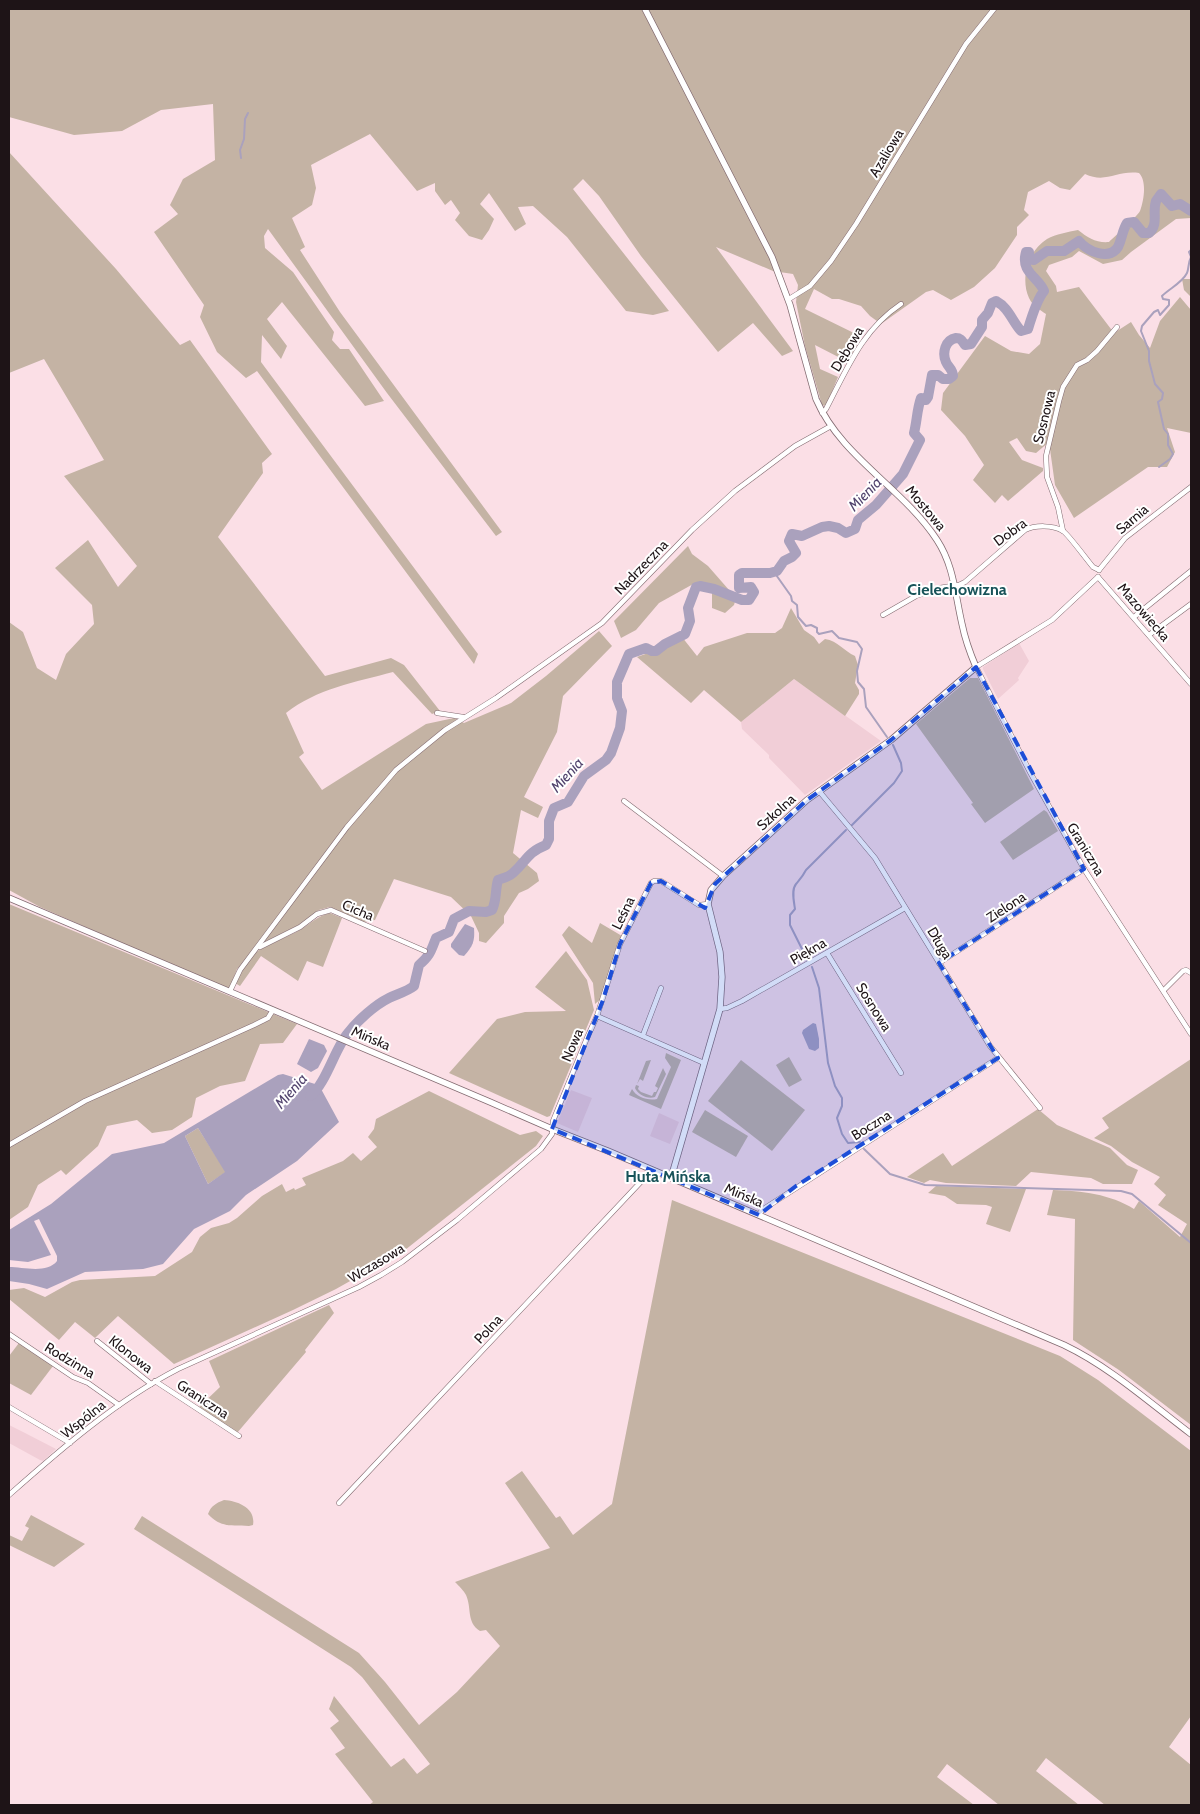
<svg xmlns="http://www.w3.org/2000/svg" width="1200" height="1814" font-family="Cabin,sans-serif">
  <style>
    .built { fill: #f1ced7 }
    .green { fill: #c4b3a4 }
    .water { fill: #aaa1bd; fill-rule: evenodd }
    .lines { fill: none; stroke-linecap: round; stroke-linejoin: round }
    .stream { stroke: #aaa1bd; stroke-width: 2 }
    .river { stroke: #aaa1bd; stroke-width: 10 }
    .street-casing { stroke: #836b71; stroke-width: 5.5 }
    .secondary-casing { stroke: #836b71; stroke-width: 7 }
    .street { stroke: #fff; stroke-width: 4.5 }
    .secondary { stroke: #fff; stroke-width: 5.5 }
    .marked { fill: #1d4ed8; fill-opacity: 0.2; stroke: #1d4ed8; stroke-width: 4; stroke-dasharray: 10 6; stroke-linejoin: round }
    .labels { text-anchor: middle; stroke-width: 4; stroke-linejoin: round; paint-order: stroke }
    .street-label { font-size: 14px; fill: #1e1417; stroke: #fff }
    .water-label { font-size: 15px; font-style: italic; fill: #52446e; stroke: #fff }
    .quarter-label { font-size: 16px; font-weight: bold; fill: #185359; stroke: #fff }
  </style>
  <rect width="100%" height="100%" fill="#fbdfe6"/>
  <!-- built -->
  <g class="built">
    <path d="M1019,643L1029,661L1018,678L1019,680L998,699L983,669V667Z"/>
    <path d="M794,679L881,741L805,795L769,758V755L742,729L741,722Z"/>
    <path d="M571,1090L592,1098L578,1132L557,1123Z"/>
    <path d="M659,1113L679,1122L670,1144L650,1136Z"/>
    <path d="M9,1425L25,1433L56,1449L43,1461L40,1460L9,1443Z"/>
  </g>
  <!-- green -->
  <g class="green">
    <path d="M9,9H1191V218L1176,219L1131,252L1122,260L1103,264L1079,251L1072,257L1049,265L1046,271L1056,286L1057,292L1079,287L1114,333L1131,322L1139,335L1150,348L1160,321L1180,297L1191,310V433L1167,428L1175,452L1167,467H1148L1074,518L1055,485L1049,442L1036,453L1026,451L1017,438L1009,442L1022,460L1043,468V471L1008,501L1002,495L995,503L973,480L984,465L965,436L941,410L943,393L985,336L1011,351L1029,354L1040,344L1046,314C1040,310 1032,305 1029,298C1020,278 1028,251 1047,239C1056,234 1068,232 1078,230C1088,238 1096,243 1109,242C1116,235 1136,218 1140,211C1144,200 1147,181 1139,173C1117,170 1106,184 1085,174L1070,190L1060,188L1049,181L1028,192L1024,210L1029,215L1017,227V235L995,268L974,287L951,300L933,290L926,292L881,324L870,316L861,306L839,299H832L814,289L805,309L858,335L857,344L848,362L815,345L820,369L838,377L826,406L822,405L805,346L796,302L798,285L793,274L773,271L716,247L793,351L782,356L753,323L718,352L641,256L599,196L583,179L573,189L669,311L653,315L626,311L567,237L533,206L518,207L526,224L515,231L489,193L480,204L494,219L489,230L482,240L469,236L455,220L460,213L451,200L445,205L435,191V183L417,191L370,134L311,165L316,188L312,205L292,218L305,247L300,250L340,312L502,532L496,536L387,393L268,229L264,236L265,248L293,272L334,332L332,340L340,349H349L384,401L365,406L282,302L267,319L287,346L281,359L262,335L261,362L478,654L474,664L257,371L246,378L217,352L200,317L204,305L154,232L178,214L170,205L183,179L215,160L213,104L161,110L122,131L74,135L9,117Z"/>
    <path d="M9,152L116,269L180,345L190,340L272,454L262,463L263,473L218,537L325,676L391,658L404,665L440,711L432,714L393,672C356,682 316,689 286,713L304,753L299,757L322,790L426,724L454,718L464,723L511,703L546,676L599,631L612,646L563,696L557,732L524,797L543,807L538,818L521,810L513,853L537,873L539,881L528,889L519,893L504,916V923L486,943L479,941V933L471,916L451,897L394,879L375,920L363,922L330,907L319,910L299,925L258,946L237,969L229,990L40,907L9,890V622L23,632L37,668L56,680L66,654L94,624L92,605L55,568L88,540L118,587L137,566L64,476L104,460L44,359L9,373Z"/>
    <path d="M1182,279H1191V297L1184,290Z"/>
    <path d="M688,546L692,554L708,566L736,598L734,605L725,613L712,608V588L695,583L659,603L636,630L621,638L614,621Z"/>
    <path d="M791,608L804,630L814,637L819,644L825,639C838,641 844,651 855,656L858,665L855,683L859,690V694L845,716L794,679L741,722L704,690L691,703L637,657L651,652L656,653L682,637L697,656L704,647L747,633H775L782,628Z"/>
    <path d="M970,678H978L1034,789L985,823L971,804L973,803L916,724Z"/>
    <path d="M1044,810L1047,812L1058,831L1013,860L1000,842Z"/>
    <path d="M9,904L297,1024L283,1043L260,1044L245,1081L220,1086L196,1098L192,1117L172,1130L152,1133L137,1120L107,1126L98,1146L66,1175L61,1170L38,1185L28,1207L9,1220Z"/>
    <path d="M330,913L342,918L323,967L307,961L298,981L261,956L240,986L235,983C247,945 274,946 303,928C314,921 316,917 330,913Z"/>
    <path d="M600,923L622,936L602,998L595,1004L593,983L562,935L569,926L592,943Z"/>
    <path d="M566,951L587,980L594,1010L550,1116L547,1117L449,1073L497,1019L525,1012L566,1011L535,987Z"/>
    <path d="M666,1053L681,1060L661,1109L629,1095L632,1089C636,1097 648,1101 657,1099L671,1067L665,1058Z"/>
    <path d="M789,1057L802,1080L789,1087L776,1065Z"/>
    <path d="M1191,1059V1425L1119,1370L1073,1340L1075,1219L1047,1215L1053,1190C1082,1191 1110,1194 1134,1209L1139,1201L1180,1237L1187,1224L1158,1205L1166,1195L1154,1184L1160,1177L1132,1162L1111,1146L1094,1138L1109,1128L1102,1118Z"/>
    <path d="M651,1060L643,1081L640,1079L637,1084L646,1061Z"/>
    <path d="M741,1060L805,1110L772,1151L708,1101Z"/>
    <path d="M663,1068L666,1074L655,1097C648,1100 637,1094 635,1088L636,1085L639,1086L638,1089L641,1092L652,1096L654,1092H656L658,1088L655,1086Z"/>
    <path d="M429,1091L520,1135L536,1131L543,1136L536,1146L405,1250L336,1289L293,1310L174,1364L118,1316L95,1338L75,1322L59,1340L9,1299V1290L24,1288L45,1297L72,1282L80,1280L155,1276L192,1252L200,1237L211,1228L229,1223L237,1218L262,1196L282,1184L286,1192L294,1188L295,1190L306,1185L302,1178L343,1161L353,1153L361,1161L377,1147L368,1137L374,1129L376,1119Z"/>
    <path d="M1038,1109L1057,1125L1110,1148L1127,1165L1138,1170L1132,1184H1103L1091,1178L1031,1172L1016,1186L946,1183L930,1180L924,1183L907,1177L943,1153L952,1166Z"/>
    <path d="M705,1110L748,1136L736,1157L692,1132Z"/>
    <path d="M198,1128L226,1172L208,1184L185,1136Z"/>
    <path d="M936,1186L1026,1189L1010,1232L986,1224L992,1207L986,1205L957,1204L945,1196L928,1193Z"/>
    <path d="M672,1200L1060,1356L1098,1380L1191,1451V1716L1169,1747L1191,1765V1805H1105L1046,1758L1036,1771L1079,1805H999L947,1764L937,1777L974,1805H369L373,1802L335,1754L345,1748L330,1728L339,1721L329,1709L334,1696L391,1767L404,1758L417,1774L430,1764L362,1677L351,1667L134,1529L142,1516L359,1653L385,1682L419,1725L457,1692L500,1646L486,1630L480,1631C466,1622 472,1608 466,1595C464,1591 459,1586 455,1582L550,1548L505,1483L522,1471L556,1518L560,1516L573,1535L612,1504Z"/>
    <path d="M329,1305L334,1313L305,1350L306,1352L237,1433L199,1407L220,1387L209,1361Z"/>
    <path d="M19,1343L53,1366L31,1395L9,1383V1356Z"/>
    <path d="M224,1500C238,1501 256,1508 253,1525L249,1526C231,1525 221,1528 208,1514C211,1506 216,1503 224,1500Z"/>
    <path d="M31,1515L85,1544L54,1567L9,1545V1535L22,1541L29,1528L25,1526Z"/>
  </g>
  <!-- water -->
  <g class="water">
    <path d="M465,924L474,928C475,941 473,946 464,956L459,955L451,947V944Z"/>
    <path d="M813,1023L816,1024L819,1039V1048L815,1051L809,1049L802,1033L803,1030Z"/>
    <path d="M309,1039L324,1045L327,1051L318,1068L311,1072L297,1064Z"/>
    <path d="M283,1074L315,1084L320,1087L339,1122L297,1161L246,1195L230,1211L194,1229L163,1264L143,1269L85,1272L47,1289L29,1284L9,1281V1267C23,1267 47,1274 57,1261V1256L39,1219L34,1221L51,1255L28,1262L9,1260V1230L51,1204L112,1154L164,1143L278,1075ZM198,1128L225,1172L208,1184L185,1136Z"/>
  </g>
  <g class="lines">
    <!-- stream -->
    <g class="stream">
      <path d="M241,158L240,150L244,139L245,119L248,113"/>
      <path d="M1159,467L1170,459L1173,454L1168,445V434L1164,429L1158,402L1162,399L1163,393L1155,384L1149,361V351L1141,331L1142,326L1154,312L1158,310L1160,315L1169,305V300L1163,299L1162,296C1170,288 1182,283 1187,273C1189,268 1188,263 1191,257L1189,252L1191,250"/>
      <path d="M774,572L791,596L792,601L797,605L798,617L806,626L811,625L817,628V632L819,634L832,631L839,638L857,642L862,649L857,671L858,682L864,689L866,707L887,737"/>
      <path d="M852,825L894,783L902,771L901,763L893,745"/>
      <path d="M808,961L790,925V915L795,909C794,902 791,890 796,884C800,879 803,876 806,870L846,830"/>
      <path d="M812,967L819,988L828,1063L835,1086L842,1098V1106L837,1118L842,1134L848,1143L860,1142"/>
      <path d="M864,1149L890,1174L925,1185L1121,1191L1132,1194L1191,1243"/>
    </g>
    <!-- river -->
    <path class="river" d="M310,1096C326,1084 335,1048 348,1033C358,1020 375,1005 389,998C397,994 406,992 414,986L419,965C430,956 431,951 436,938L449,932L454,919L469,911L486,912L492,910C497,900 495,890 498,880C503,878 509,877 513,873C527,861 526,853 546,845L549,839V821L554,808L568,802L584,776L606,760L611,753L620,728L622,711L617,698V682L629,654L646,648L652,651H656L665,644L685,634L690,621L688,608L696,587L700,586L714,589L742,600H749L754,592L751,587L739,588V575L742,573H770L777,571L784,561L792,557L796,553L789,541L792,534L802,536L822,527L829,526L838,528L846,533L855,529L858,520L876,505L903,474L920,440L914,433C917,421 917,409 921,398L926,400L928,397L932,375H938L943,379H949L953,376C953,369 948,367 946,362C942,353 945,340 956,338C961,338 962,341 965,345L971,344L982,327V320L988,313L992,303L996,301C1009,308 1012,321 1021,331L1028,329C1031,319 1038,298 1044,291C1039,277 1020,273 1026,252H1029V259L1034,260L1047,251H1064L1079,241C1087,251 1109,261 1118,247C1122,239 1122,231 1127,223L1134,222L1143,233H1149C1159,224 1152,213 1156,201C1157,199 1159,197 1161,194L1172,206L1180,204L1191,211"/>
    <defs>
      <g id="street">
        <path d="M789,299L810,286L831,261L856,224L966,44L994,9"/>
        <path d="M822,413L826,409C847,369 862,330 901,304"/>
        <path d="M1063,531L1058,507L1047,477L1046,456L1059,401L1063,387L1077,365L1087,360L1097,351L1117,327"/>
        <path d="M1099,570L1125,538L1191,487"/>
        <path d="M1098,577L1052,620L976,667L1031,774L1084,869L1191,1034"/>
        <path d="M1098,577L1191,684"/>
        <path d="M883,615L916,596L939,588L959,585L965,582L1025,530C1035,525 1053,525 1063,531C1068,534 1087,560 1093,567L1099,570"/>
        <path d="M1134,617L1191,571"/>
        <path d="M1149,635L1191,604"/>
        <path d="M437,713L463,717"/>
        <path d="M819,791L875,858L990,1046L1040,1108"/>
        <path d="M624,801L723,876"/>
        <path d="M260,947L300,927L317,914L331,910L425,951"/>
        <path d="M827,953L901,1073"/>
        <path d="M939,963L1084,869"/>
        <path d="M1164,990L1183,971L1186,970L1191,973"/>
        <path d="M230,991L240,970L347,827L396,770L445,730L496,698L602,623L692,530L735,491L795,446L831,426"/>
        <path d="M720,1009L727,1008L742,1001L905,908"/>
        <path d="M597,1016L620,944L651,883L654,881H661L699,905L708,904"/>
        <path d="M643,1035L661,988"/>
        <path d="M9,1145L85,1101L254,1025L268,1018L273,1010"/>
        <path d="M759,1215L762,1210L998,1058"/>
        <path d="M9,1334L73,1377L88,1383L119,1405"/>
        <path d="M97,1341L151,1384"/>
        <path d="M155,1381L239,1436"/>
        <path d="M9,1407L70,1443"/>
        <path d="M9,1495C61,1449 116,1401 178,1369L359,1287L381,1275L402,1262L457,1220L541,1149L552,1134L553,1121L587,1038L597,1016L704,1063"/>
        <path d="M339,1503L652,1170"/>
      </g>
      <g id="secondary">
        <path d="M645,9L772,257L790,305L816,399C841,457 903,488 937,540C954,566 955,594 962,624C965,639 970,653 976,667L891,740L807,800L723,876L711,890L708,904L720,952L722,977L720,1009L671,1178"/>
        <path d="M9,898L490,1102L552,1129L608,1151L1064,1345C1110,1367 1150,1403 1191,1434"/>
      </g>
    </defs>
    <!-- street casing -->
    <use href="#street" class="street-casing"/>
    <!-- secondary casing -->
    <use href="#secondary" class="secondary-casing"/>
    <!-- street -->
    <use href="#street" class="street"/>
    <!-- secondary -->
    <use href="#secondary" class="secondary"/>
  </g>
  <!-- marked area -->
  <path class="marked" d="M976,667L1084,869L939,963L998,1058L796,1186L759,1215L552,1129L603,1000L620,944L651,883L661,881L705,908L715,884L807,800L891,740Z"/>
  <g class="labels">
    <!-- street labels -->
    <g class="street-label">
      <text transform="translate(886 153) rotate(-59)" y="5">Azaliowa</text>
      <text transform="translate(847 349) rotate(-59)" y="5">Dębowa</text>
      <text transform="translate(1044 417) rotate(-76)" y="5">Sosnowa</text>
      <text transform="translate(926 508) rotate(50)" y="5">Mostowa</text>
      <text transform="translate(1132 519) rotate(-40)" y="5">Sarnia</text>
      <text transform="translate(1010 532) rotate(-36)" y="5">Dobra</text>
      <text transform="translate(641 567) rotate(-46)" y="5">Nadrzeczna</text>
      <text transform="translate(1144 612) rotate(49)" y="5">Mazowiecka</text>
      <text transform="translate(776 812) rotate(-42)" y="5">Szkolna</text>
      <text transform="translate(1086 849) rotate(59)" y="5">Graniczna</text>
      <text transform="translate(1006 907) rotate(-33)" y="5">Zielona</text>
      <text transform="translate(358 910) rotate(23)" y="5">Cicha</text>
      <text transform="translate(623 913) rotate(-64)" y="5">Leśna</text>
      <text transform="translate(940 943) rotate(59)" y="5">Długa</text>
      <text transform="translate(808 951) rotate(-30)" y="5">Piękna</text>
      <text transform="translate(874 1007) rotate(58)" y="5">Sosnowa</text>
      <text transform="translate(371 1038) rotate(23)" y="5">Mińska</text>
      <text transform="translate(572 1045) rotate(-67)" y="5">Nowa</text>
      <text transform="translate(871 1125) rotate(-32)" y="5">Boczna</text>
      <text transform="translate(744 1195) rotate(23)" y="5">Mińska</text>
      <text transform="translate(376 1263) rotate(-31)" y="5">Wczasowa</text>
      <text transform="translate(488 1329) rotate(-47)" y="5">Polna</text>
      <text transform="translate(131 1354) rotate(38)" y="5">Klonowa</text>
      <text transform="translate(70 1360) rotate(31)" y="5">Rodzinna</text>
      <text transform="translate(203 1399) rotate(33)" y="5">Graniczna</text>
      <text transform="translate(83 1419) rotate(-38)" y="5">Wspólna</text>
    </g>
    <!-- water labels -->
    <g class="water-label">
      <text transform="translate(865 494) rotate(-46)" y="5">Mienia</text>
      <text transform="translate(567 775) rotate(-48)" y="5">Mienia</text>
      <text transform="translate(291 1091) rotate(-49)" y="5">Mienia</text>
    </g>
    <!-- quarter labels -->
    <g class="quarter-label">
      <text x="957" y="595">Cielechowizna</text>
      <text x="668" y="1182">Huta Mińska</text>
    </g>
  </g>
  <!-- border -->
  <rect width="1200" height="1814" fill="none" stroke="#1e1417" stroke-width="20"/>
</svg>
